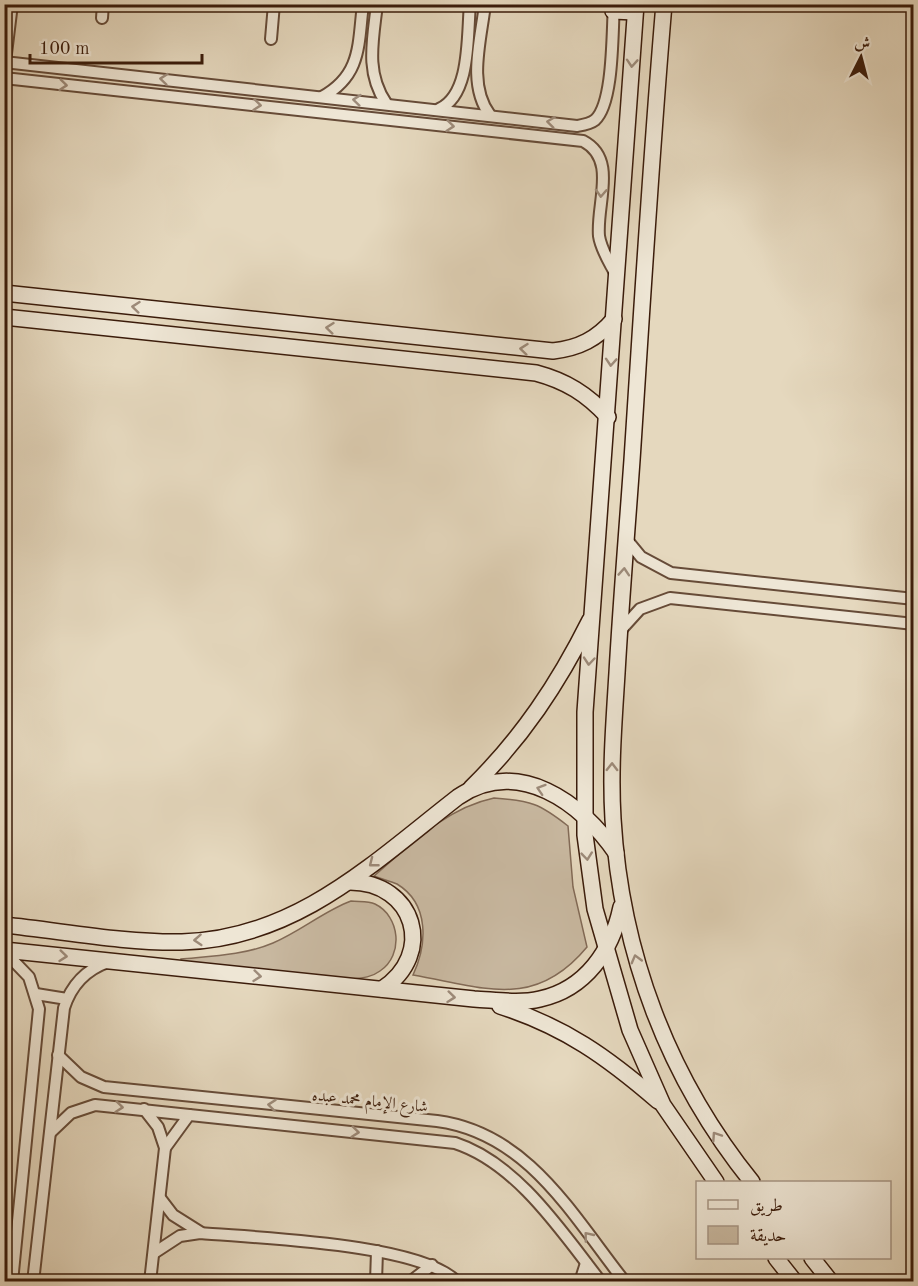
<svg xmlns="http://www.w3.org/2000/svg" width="918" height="1286" font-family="'Old Standard TT',Amiri,serif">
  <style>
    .green { fill: #c8b8a0; stroke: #826a56; stroke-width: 1.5 }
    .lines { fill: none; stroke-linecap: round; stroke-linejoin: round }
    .street-casing { stroke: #664b38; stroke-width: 14 }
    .secondary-casing { stroke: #3b1c0b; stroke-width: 18 }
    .street { stroke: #eee6d5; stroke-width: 10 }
    .secondary { stroke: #eee6d5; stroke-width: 15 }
    .oneway { stroke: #9d8b7a }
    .labels { text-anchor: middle; stroke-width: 6; stroke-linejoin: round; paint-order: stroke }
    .street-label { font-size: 16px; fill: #3b1c0b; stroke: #eee6d5 }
  </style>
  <rect width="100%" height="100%" fill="#e5d8be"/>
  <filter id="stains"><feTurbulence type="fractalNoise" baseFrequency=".00333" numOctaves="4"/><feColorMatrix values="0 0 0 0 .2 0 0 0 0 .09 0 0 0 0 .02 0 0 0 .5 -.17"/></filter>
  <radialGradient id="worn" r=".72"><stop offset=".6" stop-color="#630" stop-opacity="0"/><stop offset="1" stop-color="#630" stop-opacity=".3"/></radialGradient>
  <!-- green -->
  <g class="green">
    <path d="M494,798C531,801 539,803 568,826L573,887L587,947C534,1011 483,987 413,975C427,945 430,904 397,884C390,881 381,879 374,876C410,845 446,808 494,798Z"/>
    <path d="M351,901C359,902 368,901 375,904C400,916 404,955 380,971C372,977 363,978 353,979L181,962V959C212,956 245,955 273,943C301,931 324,911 351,901Z"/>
  </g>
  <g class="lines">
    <defs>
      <g id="street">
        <path d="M377,4C373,40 365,72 386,103"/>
        <path d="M485,4C481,40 467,85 490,115"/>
        <path d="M102,18L103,4"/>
        <path d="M271,39L274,4"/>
        <path d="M4,62L577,126C583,125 590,124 595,120C614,103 612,31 614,5"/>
        <path d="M5,62L12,4"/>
        <path d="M4,78L583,141C618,159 596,204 599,236C601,250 610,263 616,275"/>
        <path d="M322,97C362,75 358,44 363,4"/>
        <path d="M439,109C471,95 467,36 470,4"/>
        <path d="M627,540L641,557L671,573L914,599"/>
        <path d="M620,631L640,609L670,598L914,624"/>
        <path d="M4,951L29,977L39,1009L12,1282"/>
        <path d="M36,994L67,999"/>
        <path d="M58,1055L81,1077L104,1087L437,1121C528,1133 572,1215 625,1282"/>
        <path d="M144,1109L158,1127L165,1148L150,1282"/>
        <path d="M50,1133L71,1113L95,1105L455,1143C517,1163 562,1232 601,1282"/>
        <path d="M165,1148L189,1115"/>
        <path d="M160,1198L173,1215L200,1232"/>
        <path d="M154,1253L180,1236L200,1233C256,1238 421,1243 457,1282"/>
        <path d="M33,1282L64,1008C71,986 85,970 108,962"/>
        <path d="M376,1282L377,1251"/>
        <path d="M410,1282L432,1265"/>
        <path d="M580,1282L586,1263"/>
      </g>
      <g id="secondary">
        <path d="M636,4L585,712V835L595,909L630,1030L663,1105L716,1182"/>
        <path d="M664,4C651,156 642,308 632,460C627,531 621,602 617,673C614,722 610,770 613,819C621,953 668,1078 752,1182"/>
        <path d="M613,11L635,12"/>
        <path d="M4,293L553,351C579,348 597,339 614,319"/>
        <path d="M4,317L536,373C566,381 587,394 608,417"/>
        <path d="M471,788C522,738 558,684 590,620"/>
        <path d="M350,882C415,882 436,954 382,989"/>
        <path d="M4,925C63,931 123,943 182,942C296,939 373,863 458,797C518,756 582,803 616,853"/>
        <path d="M4,950L474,999C495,1000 519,1004 540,999C586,989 612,950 621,907"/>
        <path d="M500,1006C565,1027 607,1057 658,1101"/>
        <path d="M776,1258L795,1282"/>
        <path d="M812,1258L831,1282"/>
      </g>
    </defs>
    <!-- street casing -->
    <use href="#street" class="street-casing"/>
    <!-- secondary casing -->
    <use href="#secondary" class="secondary-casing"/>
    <!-- street -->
    <use href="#street" class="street"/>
    <!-- secondary -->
    <use href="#secondary" class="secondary"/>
  </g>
  <!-- one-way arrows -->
  <defs><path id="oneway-chevron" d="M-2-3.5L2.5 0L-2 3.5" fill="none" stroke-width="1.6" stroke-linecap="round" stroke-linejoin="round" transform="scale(1.5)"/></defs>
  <g class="oneway">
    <use href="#oneway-chevron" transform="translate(632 63) rotate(94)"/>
    <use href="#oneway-chevron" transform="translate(164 79) rotate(-174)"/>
    <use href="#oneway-chevron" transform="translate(63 85) rotate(6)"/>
    <use href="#oneway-chevron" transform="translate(357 100) rotate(-174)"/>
    <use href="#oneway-chevron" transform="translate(257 105) rotate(6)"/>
    <use href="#oneway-chevron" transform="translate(551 122) rotate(-173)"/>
    <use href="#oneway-chevron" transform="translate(450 126) rotate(6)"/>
    <use href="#oneway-chevron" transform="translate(601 193) rotate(93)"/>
    <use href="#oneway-chevron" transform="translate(136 307) rotate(-174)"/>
    <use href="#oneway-chevron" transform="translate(330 328) rotate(-174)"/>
    <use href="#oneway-chevron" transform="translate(524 349) rotate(-174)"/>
    <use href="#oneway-chevron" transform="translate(611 362) rotate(94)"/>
    <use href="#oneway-chevron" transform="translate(624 572) rotate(-86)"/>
    <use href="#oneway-chevron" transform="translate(589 661) rotate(95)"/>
    <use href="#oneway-chevron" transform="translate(612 767) rotate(-89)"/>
    <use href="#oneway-chevron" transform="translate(541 789) rotate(-162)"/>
    <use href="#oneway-chevron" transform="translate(587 856) rotate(84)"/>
    <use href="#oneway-chevron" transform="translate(373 863) rotate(142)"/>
    <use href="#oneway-chevron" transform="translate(198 940) rotate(176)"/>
    <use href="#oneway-chevron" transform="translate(63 956) rotate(6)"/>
    <use href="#oneway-chevron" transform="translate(636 959) rotate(-105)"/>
    <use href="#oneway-chevron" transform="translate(257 976) rotate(6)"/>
    <use href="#oneway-chevron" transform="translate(451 997) rotate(6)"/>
    <use href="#oneway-chevron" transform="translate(272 1105) rotate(-174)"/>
    <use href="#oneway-chevron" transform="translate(119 1107) rotate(6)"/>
    <use href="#oneway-chevron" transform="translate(355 1132) rotate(6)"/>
    <use href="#oneway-chevron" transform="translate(716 1136) rotate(-124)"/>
    <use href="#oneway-chevron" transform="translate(588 1236) rotate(-129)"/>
  </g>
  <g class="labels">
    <!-- street labels -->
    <g class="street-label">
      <text transform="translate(370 1100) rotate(6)" y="6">شارع الإمام محمد عبده</text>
    </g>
  </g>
  <!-- margin -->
  <rect width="918" height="1286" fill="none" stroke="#e5d8be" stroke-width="24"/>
  <rect x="6" y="6" width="906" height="1274" fill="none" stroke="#3b1c0b" stroke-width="3"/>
  <rect x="12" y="12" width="894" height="1262" fill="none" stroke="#3b1c0b" stroke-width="1.5"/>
  <!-- legend -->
  <rect x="696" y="1181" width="195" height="78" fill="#eee6d5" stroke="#a69584" stroke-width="1.5"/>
  <rect x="708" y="1200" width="30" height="9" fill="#eee6d5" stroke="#a69584" stroke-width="1.5"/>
  <text x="750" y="1211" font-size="18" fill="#3b1c0b">طريق</text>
  <rect x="708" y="1226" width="30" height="18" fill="#c8b8a0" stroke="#a69584" stroke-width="1.5"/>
  <text x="750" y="1241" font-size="18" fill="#3b1c0b">حديقة</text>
  <!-- north arrow -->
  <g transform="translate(861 57) rotate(6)" stroke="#eee6d5" stroke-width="4.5" paint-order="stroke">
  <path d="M0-4.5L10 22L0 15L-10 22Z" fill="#3b1c0b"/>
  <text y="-9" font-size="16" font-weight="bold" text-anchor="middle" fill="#3b1c0b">ش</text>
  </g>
  <!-- scale -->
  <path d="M30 54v9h172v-9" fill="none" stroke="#3b1c0b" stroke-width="3"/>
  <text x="39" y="54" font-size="18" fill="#3b1c0b" stroke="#eee6d5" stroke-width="4.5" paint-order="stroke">100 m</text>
  <rect width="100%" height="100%" filter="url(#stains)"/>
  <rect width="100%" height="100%" fill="url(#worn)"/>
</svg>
